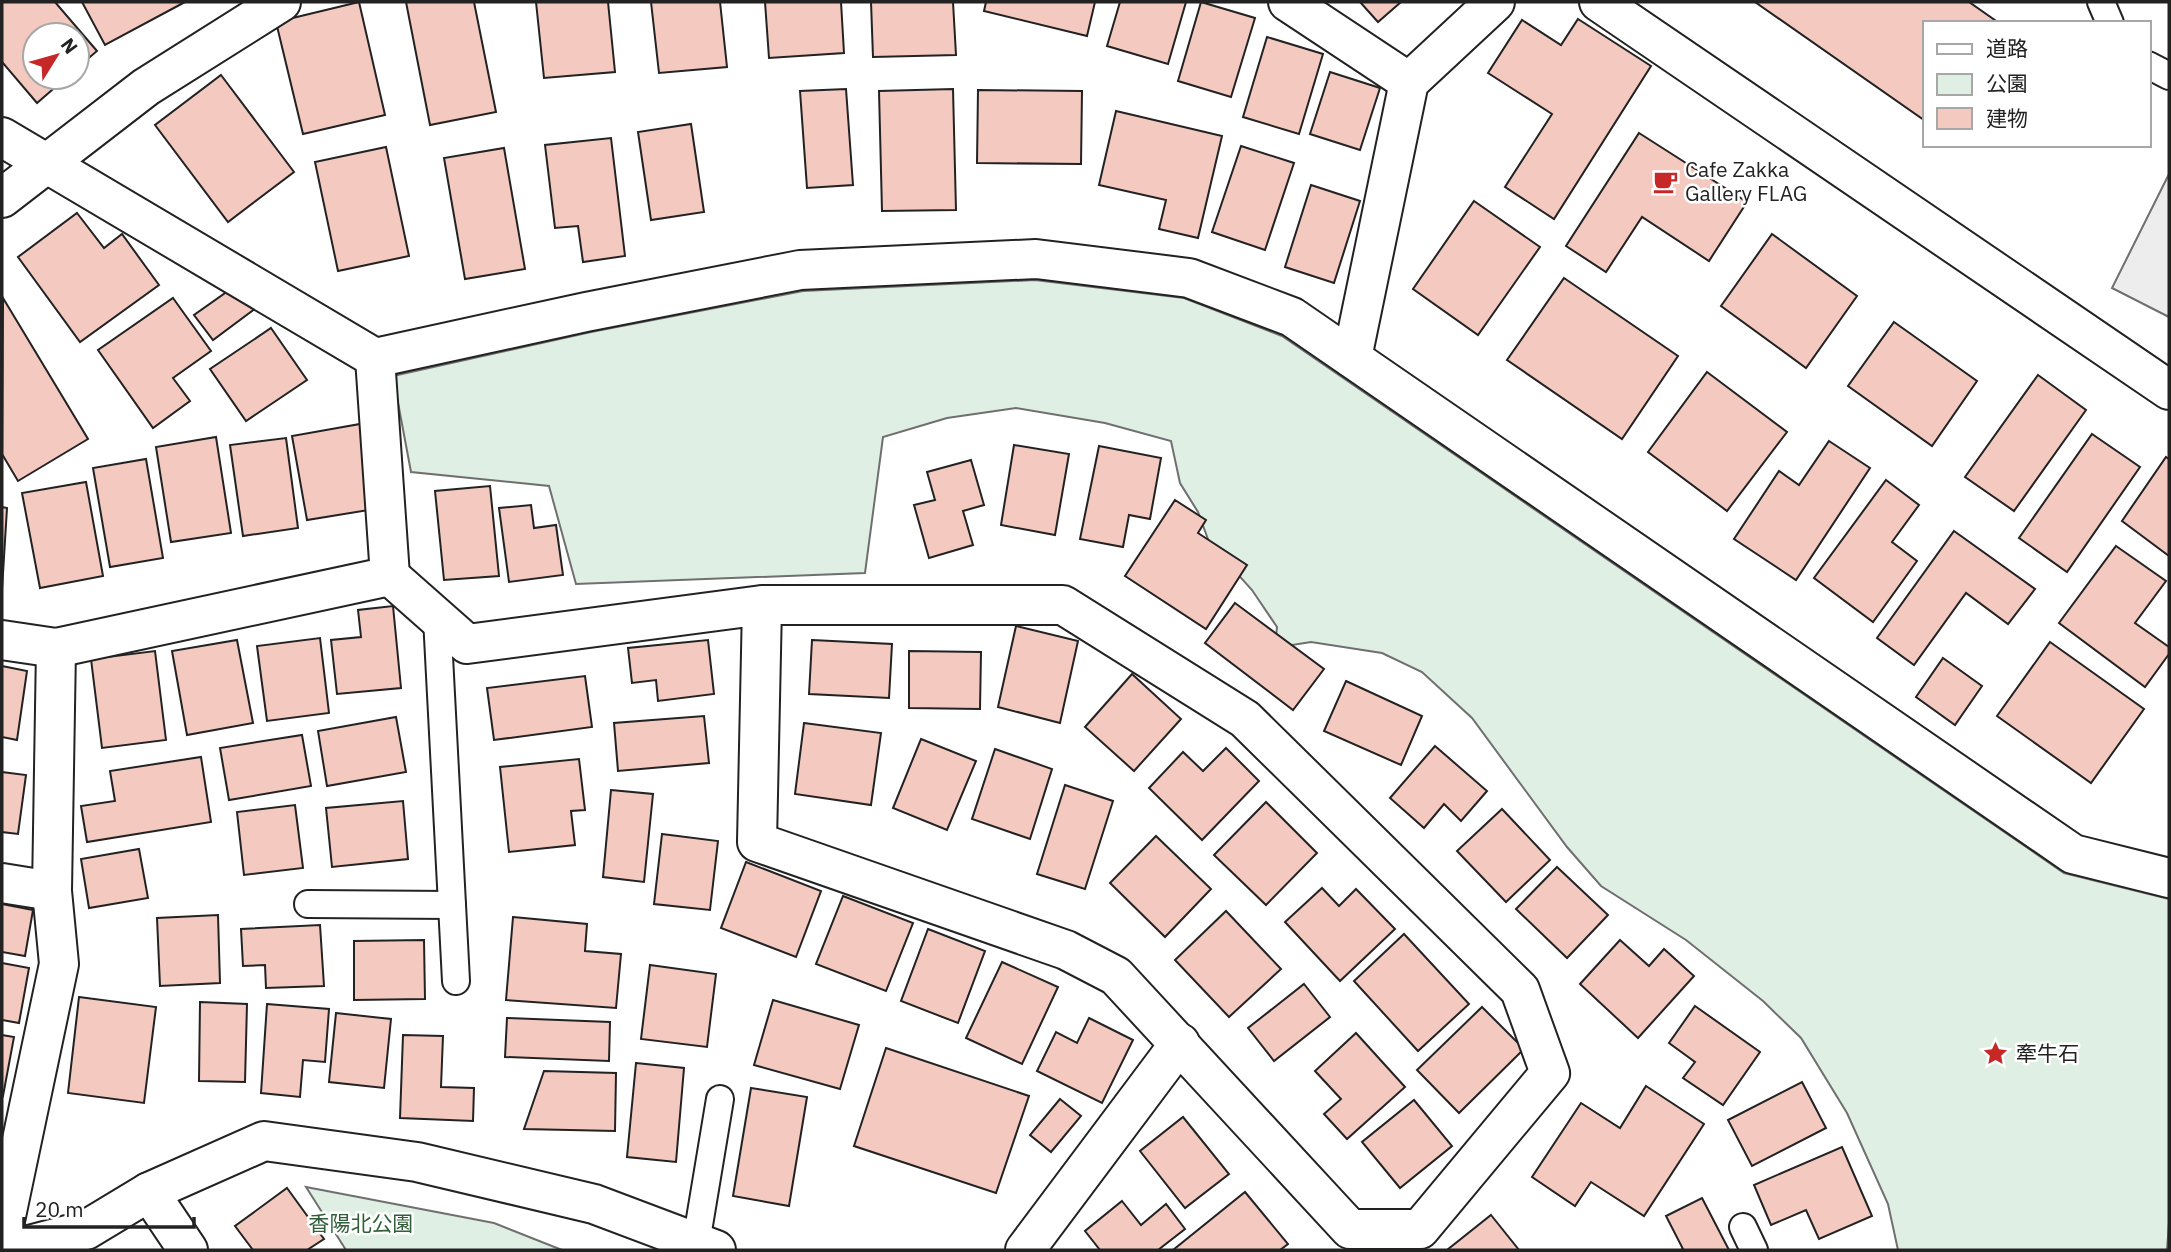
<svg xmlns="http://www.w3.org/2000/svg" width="2171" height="1252" font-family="'IBM Plex Sans','Noto Sans JP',sans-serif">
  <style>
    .green { fill: #e0efe3; stroke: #6f6f6f; stroke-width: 2 }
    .parking { fill: #ededed; stroke: #6f6f6f; stroke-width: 2 }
    .building { fill: #f3c9c0; stroke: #222; stroke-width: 2 }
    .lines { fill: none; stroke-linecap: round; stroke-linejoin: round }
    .lane-casing { stroke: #222; stroke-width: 30 }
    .street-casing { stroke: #222; stroke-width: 42 }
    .lane { stroke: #fff; stroke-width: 26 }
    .street { stroke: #fff; stroke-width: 38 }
    .labels { text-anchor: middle; stroke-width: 5; stroke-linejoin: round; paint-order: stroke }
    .poi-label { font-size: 21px; fill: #222; stroke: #fff; text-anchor: start }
    .park-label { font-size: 21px; fill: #2f5e38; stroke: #fff }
  </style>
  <rect width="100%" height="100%" fill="#fff"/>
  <!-- green -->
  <g class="green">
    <path d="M1035,280L1184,298L1282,336L2064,873L2169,899V1223L2167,1250H1898L1888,1204L1847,1113L1801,1038L1763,1001L1686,940L1601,886L1567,847L1472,718L1422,672L1382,653L1311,642L1286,646L1276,637L1277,627L1252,590L1209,542L1198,512L1180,483L1171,441L1105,423L1016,408L947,418L883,437L865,573L576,584L549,486L411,472L393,376L591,332L803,291Z"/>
    <path d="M306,1187L494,1223L562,1250H346Z"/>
  </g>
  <!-- parking -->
  <path class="parking" d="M2169,174V317L2112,288Z"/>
  <!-- building -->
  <g class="building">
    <path d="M2,2H55L97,51L77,68V35H35V77H67L37,103L2,62Z"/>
    <path d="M82,2H185L105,45Z"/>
    <path d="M359,2L385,115L303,134L276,22Z"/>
    <path d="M406,2H474L496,112L430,125Z"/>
    <path d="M536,2H608L615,72L544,78Z"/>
    <path d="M651,2H720L727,67L659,73Z"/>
    <path d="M765,2H841L844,53L769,58Z"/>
    <path d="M871,2H953L956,55L873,57Z"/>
    <path d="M986,2H1095L1087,36L984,11Z"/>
    <path d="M1120,2H1186L1168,64L1107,46Z"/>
    <path d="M1201,2L1255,18L1231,97L1178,81Z"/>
    <path d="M1360,2H1401L1378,22Z"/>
    <path d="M1755,2H1969L1999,23H1924V120Z"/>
    <path d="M1578,19L1651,66L1554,219L1505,187L1552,114L1488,73L1522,20L1561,45Z"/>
    <path d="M1267,37L1323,54L1299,134L1243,117Z"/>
    <path d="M1330,72L1380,88L1360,150L1310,134Z"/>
    <path d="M221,75L294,172L228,222L155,125Z"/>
    <path d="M846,89L853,185L807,188L800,91Z"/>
    <path d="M953,89L956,210L882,211L879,91Z"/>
    <path d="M978,90L1082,91L1081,164L977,163Z"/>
    <path d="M1116,111L1222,136L1198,238L1159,229L1166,200L1099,185Z"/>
    <path d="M691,124L704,212L651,220L638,132Z"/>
    <path d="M1639,133L1747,202L1709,261L1642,217L1606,272L1566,246Z"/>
    <path d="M611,138L625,256L583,262L578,226L555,228L545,145Z"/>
    <path d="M1241,146L1294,163L1265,250L1212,232Z"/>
    <path d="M386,147L409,256L338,271L315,162Z"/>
    <path d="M504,148L525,269L465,279L444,158Z"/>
    <path d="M1311,185L1360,201L1334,283L1285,267Z"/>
    <path d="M1474,201L1540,247L1478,335L1413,289Z"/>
    <path d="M77,213L104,248L122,234L159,285L80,342L18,257Z"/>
    <path d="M1772,234L1857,296L1806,368L1721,306Z"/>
    <path d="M1564,278L1678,356L1622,439L1507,360Z"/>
    <path d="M238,284L256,308L213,340L194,315Z"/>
    <path d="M3,298L88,439L18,481L2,454Z"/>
    <path d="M173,298L211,351L173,378L190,401L153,428L98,350Z"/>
    <path d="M1894,322L1977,381L1932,446L1848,386Z"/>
    <path d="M271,328L307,380L246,421L210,369Z"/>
    <path d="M1707,372L1787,432L1727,511L1648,452Z"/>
    <path d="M2038,375L2086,410L2014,511L1965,477Z"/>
    <path d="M360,424L375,509L307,520L292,436Z"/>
    <path d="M2092,434L2140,467L2067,572L2019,538Z"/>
    <path d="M216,437L231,533L171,542L156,447Z"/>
    <path d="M286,438L298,528L243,536L230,445Z"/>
    <path d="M1829,441L1870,468L1796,580L1734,539L1779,471L1799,485Z"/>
    <path d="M1014,445L1069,454L1055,535L1001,525Z"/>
    <path d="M1099,446L1161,458L1150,519L1129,515L1123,547L1080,539Z"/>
    <path d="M2166,457L2169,459V556L2122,521Z"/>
    <path d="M146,459L163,558L110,567L93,468Z"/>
    <path d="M971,460L984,505L963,511L973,545L929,558L914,505L935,500L927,472Z"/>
    <path d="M1886,480L1919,505L1892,542L1917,561L1873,622L1814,578Z"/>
    <path d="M86,482L103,576L40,588L22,493Z"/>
    <path d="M490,486L499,576L444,580L435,491Z"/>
    <path d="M1175,500L1206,520L1198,533L1247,565L1206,629L1125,576Z"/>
    <path d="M531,505L534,528L556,525L563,575L509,582L499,508Z"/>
    <path d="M2,507L7,508L2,590Z"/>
    <path d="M1954,531L2035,589L2008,624L1966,593L1914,665L1877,638Z"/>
    <path d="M2116,546L2166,581L2135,623L2169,647V654L2145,687L2059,623Z"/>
    <path d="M1235,603L1324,669L1293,710L1205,643Z"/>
    <path d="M393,606L401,688L337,694L331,640L361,637L358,610Z"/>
    <path d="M1016,626L1078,641L1060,723L998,707Z"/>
    <path d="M320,638L329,713L267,721L257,646Z"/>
    <path d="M237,640L253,723L187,735L172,651Z"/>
    <path d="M708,640L714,694L658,701L656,680L632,683L628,648Z"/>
    <path d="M812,640L892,644L889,698L809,694Z"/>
    <path d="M2050,642L2144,709L2091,783L1997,716Z"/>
    <path d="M155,651L166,740L102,748L91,659Z"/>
    <path d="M909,651L981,652L980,709L909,708Z"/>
    <path d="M1943,658L1982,686L1955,725L1916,697Z"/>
    <path d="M2,666L27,671L17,740L2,737Z"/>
    <path d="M1132,674L1181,719L1134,771L1085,727Z"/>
    <path d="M585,676L592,727L494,740L487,688Z"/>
    <path d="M1346,681L1422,716L1401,765L1324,731Z"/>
    <path d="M704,716L709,763L618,771L614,723Z"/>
    <path d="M396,717L406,772L327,786L318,731Z"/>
    <path d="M804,723L881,733L871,805L795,794Z"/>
    <path d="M302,735L311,786L229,800L220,748Z"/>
    <path d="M921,739L976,761L947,830L893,808Z"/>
    <path d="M1435,746L1487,791L1461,821L1444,804L1424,828L1390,798Z"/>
    <path d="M1226,748L1259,781L1202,840L1149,788L1183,752L1203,771Z"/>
    <path d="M995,749L1052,769L1030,839L972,819Z"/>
    <path d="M201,757L211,822L87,842L81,806L115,801L110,771Z"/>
    <path d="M579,759L585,810L571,811L575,845L509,852L500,767Z"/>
    <path d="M2,772L26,775L18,834L2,832Z"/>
    <path d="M1065,785L1113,801L1085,889L1037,874Z"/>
    <path d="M611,790L653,794L644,882L603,877Z"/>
    <path d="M403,801L408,859L332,867L326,808Z"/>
    <path d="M1266,802L1317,853L1266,905L1214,855Z"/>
    <path d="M295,805L303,868L244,875L237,812Z"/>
    <path d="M1502,809L1550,860L1506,902L1457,851Z"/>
    <path d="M662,834L718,841L710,910L654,904Z"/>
    <path d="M1156,836L1211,889L1165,937L1110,883Z"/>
    <path d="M139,849L148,898L89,908L81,859Z"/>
    <path d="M746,862L821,891L796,957L721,928Z"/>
    <path d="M1557,867L1608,915L1567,958L1516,909Z"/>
    <path d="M1322,888L1339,906L1356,889L1395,929L1340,981L1285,922Z"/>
    <path d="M843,896L913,923L886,991L816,964Z"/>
    <path d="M2,904L33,910L25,956L2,952Z"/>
    <path d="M1226,911L1281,969L1229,1017L1175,960Z"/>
    <path d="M218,915L220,983L160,986L157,918Z"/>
    <path d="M513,917L587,924L585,951L621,954L616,1008L506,1000Z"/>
    <path d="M320,925L324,986L266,988L265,965L243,966L241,929Z"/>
    <path d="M928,929L985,951L958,1023L901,1001Z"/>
    <path d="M1404,934L1469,1004L1418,1051L1354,981Z"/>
    <path d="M424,940L425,999L354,1000V941Z"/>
    <path d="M1620,940L1649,966L1664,949L1694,976L1638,1038L1580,984Z"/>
    <path d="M1002,962L1058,987L1022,1064L966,1038Z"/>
    <path d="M2,963L29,968L19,1023L2,1020Z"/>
    <path d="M650,965L716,974L707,1047L641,1039Z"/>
    <path d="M1304,984L1330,1017L1274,1061L1248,1028Z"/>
    <path d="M79,997L156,1007L144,1103L68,1093Z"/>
    <path d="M773,1000L859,1025L840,1089L754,1065Z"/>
    <path d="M200,1002L247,1004L245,1082L199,1081Z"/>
    <path d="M267,1004L329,1009L325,1062L303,1060L300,1097L261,1093Z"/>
    <path d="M1695,1006L1760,1052L1723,1105L1683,1078L1695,1062L1669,1043Z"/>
    <path d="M1482,1007L1524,1049L1459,1113L1417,1070Z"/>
    <path d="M336,1013L391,1019L384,1088L329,1082Z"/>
    <path d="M507,1018L610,1022L609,1061L505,1057Z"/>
    <path d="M1089,1018L1133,1040L1102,1103L1037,1071L1056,1032L1077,1043Z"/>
    <path d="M1356,1033L1405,1087L1347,1139L1324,1114L1341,1099L1315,1071Z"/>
    <path d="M2,1035L14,1037L3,1096L2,1095Z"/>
    <path d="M403,1035L443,1036L441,1087L474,1088L473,1121L400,1118Z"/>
    <path d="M886,1048L1029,1096L996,1193L854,1146Z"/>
    <path d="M636,1063L684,1068L676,1162L627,1157Z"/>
    <path d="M544,1071L616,1073L615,1131L524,1129Z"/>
    <path d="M1802,1082L1826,1128L1752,1166L1728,1120Z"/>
    <path d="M1646,1086L1704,1124L1644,1216L1591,1182L1575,1206L1532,1177L1581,1103L1620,1128Z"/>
    <path d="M751,1088L807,1097L789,1206L733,1196Z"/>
    <path d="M1060,1099L1081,1116L1051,1152L1030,1135Z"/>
    <path d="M1414,1100L1452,1146L1400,1188L1362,1142Z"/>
    <path d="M1183,1117L1229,1174L1185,1208L1140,1151Z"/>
    <path d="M1842,1147L1872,1216L1819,1239L1806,1210L1771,1225L1754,1185Z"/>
    <path d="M287,1188L324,1239L307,1250H253L235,1226Z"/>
    <path d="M1245,1192L1288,1244L1280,1250H1173Z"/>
    <path d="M1702,1198L1729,1250H1681L1683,1249L1666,1216Z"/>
    <path d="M1122,1201L1141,1225L1166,1204L1185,1229L1158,1250H1100L1085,1231Z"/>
    <path d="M1491,1215L1519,1250H1447Z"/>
  </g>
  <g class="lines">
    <defs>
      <g id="lane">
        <path d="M2101,2L2110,23"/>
        <path d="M2148,65L2169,76"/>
        <path d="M437,618L456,981"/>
        <path d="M308,904L452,905"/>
        <path d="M1743,1227L1754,1250"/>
        <path d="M696,1243L720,1099"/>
      </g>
      <g id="street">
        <path d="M1288,2L1409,82"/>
        <path d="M1599,2L2169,390"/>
        <path d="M2,137L375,358L586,312L800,270L1036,259L1189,278L1292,317L2073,854L2169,878"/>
        <path d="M2,198L146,87L281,2"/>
        <path d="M375,358L390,576L467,644L762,605H1063L1245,719L1520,990L1550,1073L1420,1229H1350L1116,976L1066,950L757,842L762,605"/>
        <path d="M1352,358L1409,82L1495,2"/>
        <path d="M2,640L56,648L390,576"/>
        <path d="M2,883L52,891"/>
        <path d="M149,1192L188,1250"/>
        <path d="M2,1235L59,964L52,891L56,648"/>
        <path d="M10,1250L86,1230L149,1192L264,1141L417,1162L594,1204L716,1250"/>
        <path d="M1025,1250L1180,1043"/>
      </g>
    </defs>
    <!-- lane casing -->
    <use href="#lane" class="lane-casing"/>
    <!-- street casing -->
    <use href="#street" class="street-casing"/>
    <!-- lane -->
    <use href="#lane" class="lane"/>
    <!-- street -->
    <use href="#street" class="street"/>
  </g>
  <!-- icons -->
  <defs>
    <symbol id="cafe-bare" viewBox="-9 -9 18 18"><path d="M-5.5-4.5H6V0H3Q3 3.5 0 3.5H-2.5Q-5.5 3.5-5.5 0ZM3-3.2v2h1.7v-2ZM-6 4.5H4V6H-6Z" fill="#c62828" stroke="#fff" stroke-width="2.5" paint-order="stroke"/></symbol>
    <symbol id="sight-bare" viewBox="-9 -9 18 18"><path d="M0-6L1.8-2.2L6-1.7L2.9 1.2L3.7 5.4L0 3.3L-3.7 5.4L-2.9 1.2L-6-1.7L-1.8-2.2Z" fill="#c62828" stroke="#fff" stroke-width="2.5" paint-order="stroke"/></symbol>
  </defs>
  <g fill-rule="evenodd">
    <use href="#cafe-bare" x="1648" y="164" width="35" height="35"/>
    <use href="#sight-bare" x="1978" y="1036" width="35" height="35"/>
  </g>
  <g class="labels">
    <!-- poi labels -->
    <g class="poi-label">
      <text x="1685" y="177">Cafe Zakka<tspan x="1685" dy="24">Gallery FLAG</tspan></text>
      <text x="2016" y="1061">牽牛石</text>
    </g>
    <!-- park labels -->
    <g class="park-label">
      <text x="361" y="1231">香陽北公園</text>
    </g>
  </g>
  <!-- border -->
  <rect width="2171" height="1252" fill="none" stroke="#222222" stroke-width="7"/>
  <!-- legend -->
  <rect x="1923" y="21" width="228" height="126" fill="#ffffff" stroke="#a7a7a7" stroke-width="2"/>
  <rect x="1937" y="44" width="35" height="10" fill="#ffffff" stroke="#a7a7a7" stroke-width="2"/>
  <text x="1986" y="56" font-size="21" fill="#222222">道路</text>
  <rect x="1937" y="74" width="35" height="21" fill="#e0efe3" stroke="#a7a7a7" stroke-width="2"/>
  <text x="1986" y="91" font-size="21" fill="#222222">公園</text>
  <rect x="1937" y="108" width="35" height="21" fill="#f3c9c0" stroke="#a7a7a7" stroke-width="2"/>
  <text x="1986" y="126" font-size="21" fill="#222222">建物</text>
  <!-- north arrow -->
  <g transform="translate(56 56) rotate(53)"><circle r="33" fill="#ffffff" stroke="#a7a7a7" stroke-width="2"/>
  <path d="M0-5L12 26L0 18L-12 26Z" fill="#c62828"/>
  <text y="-10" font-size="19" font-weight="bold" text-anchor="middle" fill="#222222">N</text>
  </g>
  <!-- scale -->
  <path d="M24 1217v10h170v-10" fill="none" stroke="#222222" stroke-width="3.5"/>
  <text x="35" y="1217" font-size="21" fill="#222222" stroke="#ffffff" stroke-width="5" paint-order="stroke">20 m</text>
</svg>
